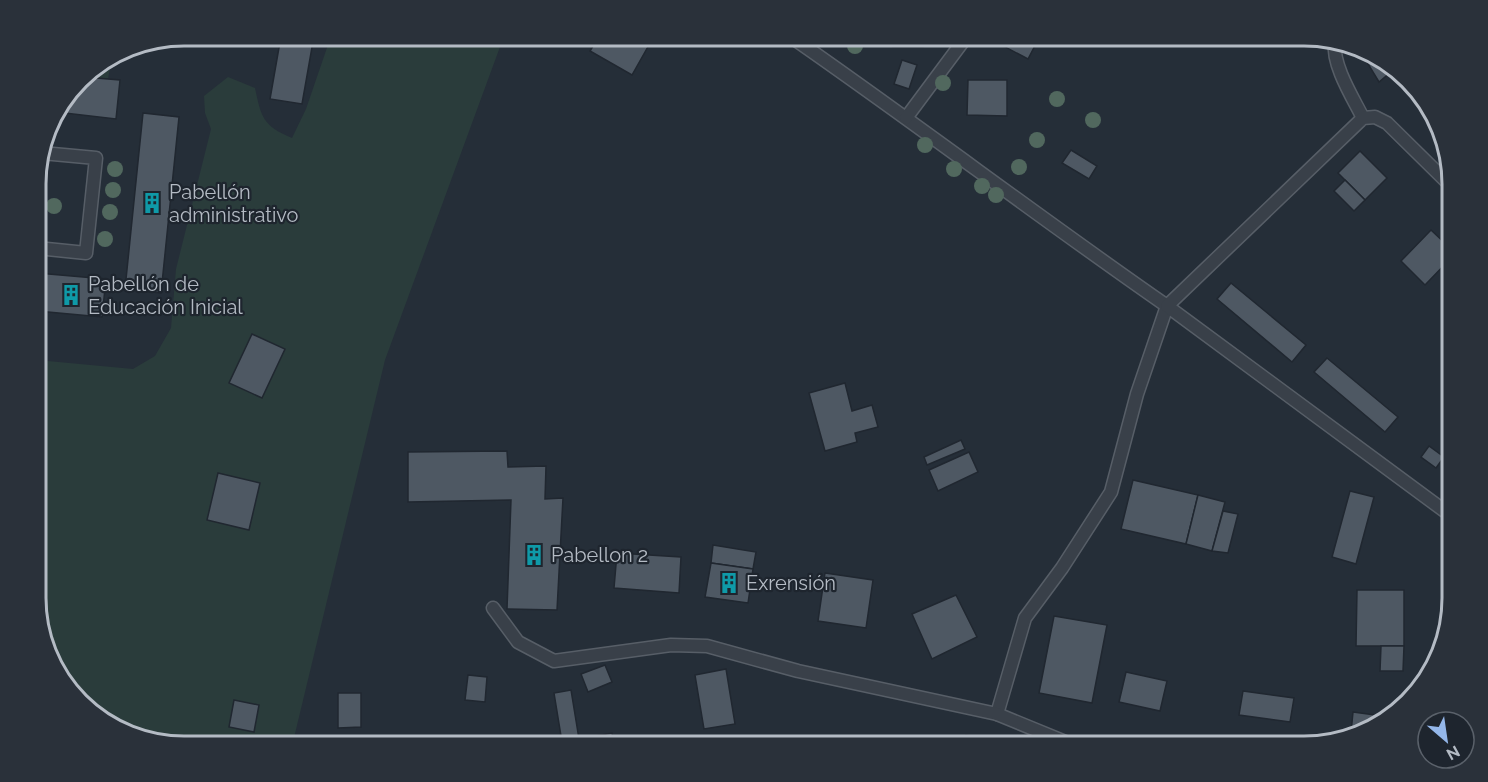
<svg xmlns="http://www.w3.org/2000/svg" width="1488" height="782" font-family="Raleway,sans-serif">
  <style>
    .green { fill: #2a3c3b }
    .building { fill: #4e5863; stroke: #202730; stroke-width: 1.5 }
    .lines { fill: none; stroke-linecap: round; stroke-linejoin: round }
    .service-casing { stroke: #575e67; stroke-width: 15 }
    .service { stroke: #394049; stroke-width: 12 }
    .tree { fill: #51685e }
    .labels { text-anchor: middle; stroke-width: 4.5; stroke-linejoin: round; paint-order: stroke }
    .poi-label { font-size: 20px; fill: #b4bbc4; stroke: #1e252e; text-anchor: start }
    .rim { fill: none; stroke: #b4bbc4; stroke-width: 3 }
  </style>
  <rect width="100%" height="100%" fill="#252e38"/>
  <!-- green -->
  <g class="green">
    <path d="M331,36H504L385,360L292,746H184L118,731L66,688L37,617V360L133,369L155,356L171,328L176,269L211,129L205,113L204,96L228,77L255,88C261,117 263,126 292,138L306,109Z"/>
    <path d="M112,57L108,79L84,77L86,73Z"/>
  </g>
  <!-- building -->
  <g class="building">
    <path d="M281,36H314L302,104L270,99Z"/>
    <path d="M599,36H654L632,75L590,51Z"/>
    <path d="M894,36H923V47H893Z"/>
    <path d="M991,36H1040L1028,59L990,39Z"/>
    <path d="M1359,49L1370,51L1392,71L1379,82Z"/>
    <path d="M902,60L917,65L909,89L894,84Z"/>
    <path d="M84,77L120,80L116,119L56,112Z"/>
    <path d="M968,80H1007V116L967,115Z"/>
    <path d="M143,113L179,117L161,293L125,289Z"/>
    <path d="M1071,150L1097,166L1089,179L1062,163Z"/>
    <path d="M1360,151L1387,178L1365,200L1338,173Z"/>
    <path d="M1345,180L1365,200L1354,211L1334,191Z"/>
    <path d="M1431,230L1451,249V258L1425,285L1401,261Z"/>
    <path d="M37,273L106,279L102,317L37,311Z"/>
    <path d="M1231,283L1306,345L1292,362L1217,299Z"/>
    <path d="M252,334L285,349L262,398L229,383Z"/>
    <path d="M1327,358L1398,417L1385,432L1314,372Z"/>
    <path d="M845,383L852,411L872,405L878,427L855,433L857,442L825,451L809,393Z"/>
    <path d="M961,440L965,449L927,465L924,457Z"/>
    <path d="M1429,446L1444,457L1436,468L1421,457Z"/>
    <path d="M507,451L508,467L546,466L545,499L563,498L557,610L507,609L511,500L408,502V452Z"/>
    <path d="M969,452L978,472L938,491L929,470Z"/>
    <path d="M218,473L260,483L249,530L207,520Z"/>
    <path d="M1133,480L1198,495L1186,544L1121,529Z"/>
    <path d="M1350,491L1374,497L1356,564L1332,557Z"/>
    <path d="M1198,495L1225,502L1212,551L1186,544Z"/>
    <path d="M1223,511L1238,514L1228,553L1212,551Z"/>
    <path d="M713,545L756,552L753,569L711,563Z"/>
    <path d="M617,553L681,557L679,593L614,588Z"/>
    <path d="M711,563L753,569L748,603L705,597Z"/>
    <path d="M825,573L873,580L866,628L818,621Z"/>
    <path d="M1357,590H1404V646H1356Z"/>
    <path d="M956,595L977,637L932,659L912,614Z"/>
    <path d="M1054,616L1107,625L1092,703L1039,693Z"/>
    <path d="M1381,646H1404L1403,671H1380Z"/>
    <path d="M605,665L612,682L588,692L581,674Z"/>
    <path d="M726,669L735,724L704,729L695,675Z"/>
    <path d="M1126,672L1167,681L1160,711L1119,702Z"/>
    <path d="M468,675L487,677L485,702L465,700Z"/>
    <path d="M571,690L579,739L562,742L554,693Z"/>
    <path d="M1243,691L1294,698L1290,722L1239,715Z"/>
    <path d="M338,693H361V727L338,728Z"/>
    <path d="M234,700L259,705L254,732L229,727Z"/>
    <path d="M1353,712L1390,717L1386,721L1351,733Z"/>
    <path d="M612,733L614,746H562V742Z"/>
    <path d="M966,735L1005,746H964Z"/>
  </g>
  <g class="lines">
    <defs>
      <g id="service">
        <path d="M790,36C917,124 1040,218 1167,306L1137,394L1111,492L1062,568L1025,618L997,714"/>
        <path d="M1335,43C1332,65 1353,98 1363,118"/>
        <path d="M906,118L967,36"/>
        <path d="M1451,186L1387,123L1375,117L1363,118L1167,306L1446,512L1452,514"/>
        <path d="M37,248L86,253L96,158L42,153"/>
        <path d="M493,608L518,642L554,661L671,645L707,646L798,671L997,714L1075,746"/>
      </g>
    </defs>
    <!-- service casing -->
    <use href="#service" class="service-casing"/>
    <!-- service -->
    <use href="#service" class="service"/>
  </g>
  <!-- trees -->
  <g class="tree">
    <circle cx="855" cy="46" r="8"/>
    <circle cx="943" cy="83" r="8"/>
    <circle cx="1057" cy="99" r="8"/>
    <circle cx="1093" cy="120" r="8"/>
    <circle cx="1037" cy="140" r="8"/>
    <circle cx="925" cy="145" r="8"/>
    <circle cx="1019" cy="167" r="8"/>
    <circle cx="115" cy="169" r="8"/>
    <circle cx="954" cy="169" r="8"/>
    <circle cx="982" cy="186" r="8"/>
    <circle cx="113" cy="190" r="8"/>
    <circle cx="996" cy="195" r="8"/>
    <circle cx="54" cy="206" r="8"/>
    <circle cx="110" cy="212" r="8"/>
    <circle cx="105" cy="239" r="8"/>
  </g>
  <!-- icons -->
  <defs>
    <symbol id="building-bare" viewBox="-9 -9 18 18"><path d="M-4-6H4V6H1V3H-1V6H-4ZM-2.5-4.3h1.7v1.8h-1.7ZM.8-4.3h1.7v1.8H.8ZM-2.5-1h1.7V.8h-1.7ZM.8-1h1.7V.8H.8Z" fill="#0f9aa8" stroke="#1e252e" stroke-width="2.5" paint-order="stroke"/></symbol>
  </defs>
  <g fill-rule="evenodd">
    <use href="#building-bare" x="137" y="188" width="30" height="30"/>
    <use href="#building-bare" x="56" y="280" width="30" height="30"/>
    <use href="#building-bare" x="519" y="540" width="30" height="30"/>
    <use href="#building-bare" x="714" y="568" width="30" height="30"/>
  </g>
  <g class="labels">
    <!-- poi labels -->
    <g class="poi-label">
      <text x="169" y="199">Pabellón<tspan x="169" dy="23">administrativo</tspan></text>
      <text x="88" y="291">Pabellón de<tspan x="88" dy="23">Educación Inicial</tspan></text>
      <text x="551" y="562">Pabellon 2</text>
      <text x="746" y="590">Exrensión</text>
    </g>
  </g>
  <!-- crop -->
  <path d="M0 0H1488V782H0ZM184 46H1304A138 138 0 0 1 1442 184V598A138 138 0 0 1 1304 736H184A138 138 0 0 1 46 598V184A138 138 0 0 1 184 46Z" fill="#2a313a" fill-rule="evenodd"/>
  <path class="rim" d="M184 46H1304A138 138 0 0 1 1442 184V598A138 138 0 0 1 1304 736H184A138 138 0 0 1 46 598V184A138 138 0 0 1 184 46Z"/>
  <!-- north arrow -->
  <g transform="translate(1446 740) rotate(151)"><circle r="28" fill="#1e252e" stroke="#5a616a" stroke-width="1.5"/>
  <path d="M0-4.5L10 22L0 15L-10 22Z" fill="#94b7ea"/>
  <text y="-9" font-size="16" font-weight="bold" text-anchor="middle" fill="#b4bbc4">N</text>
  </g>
</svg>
